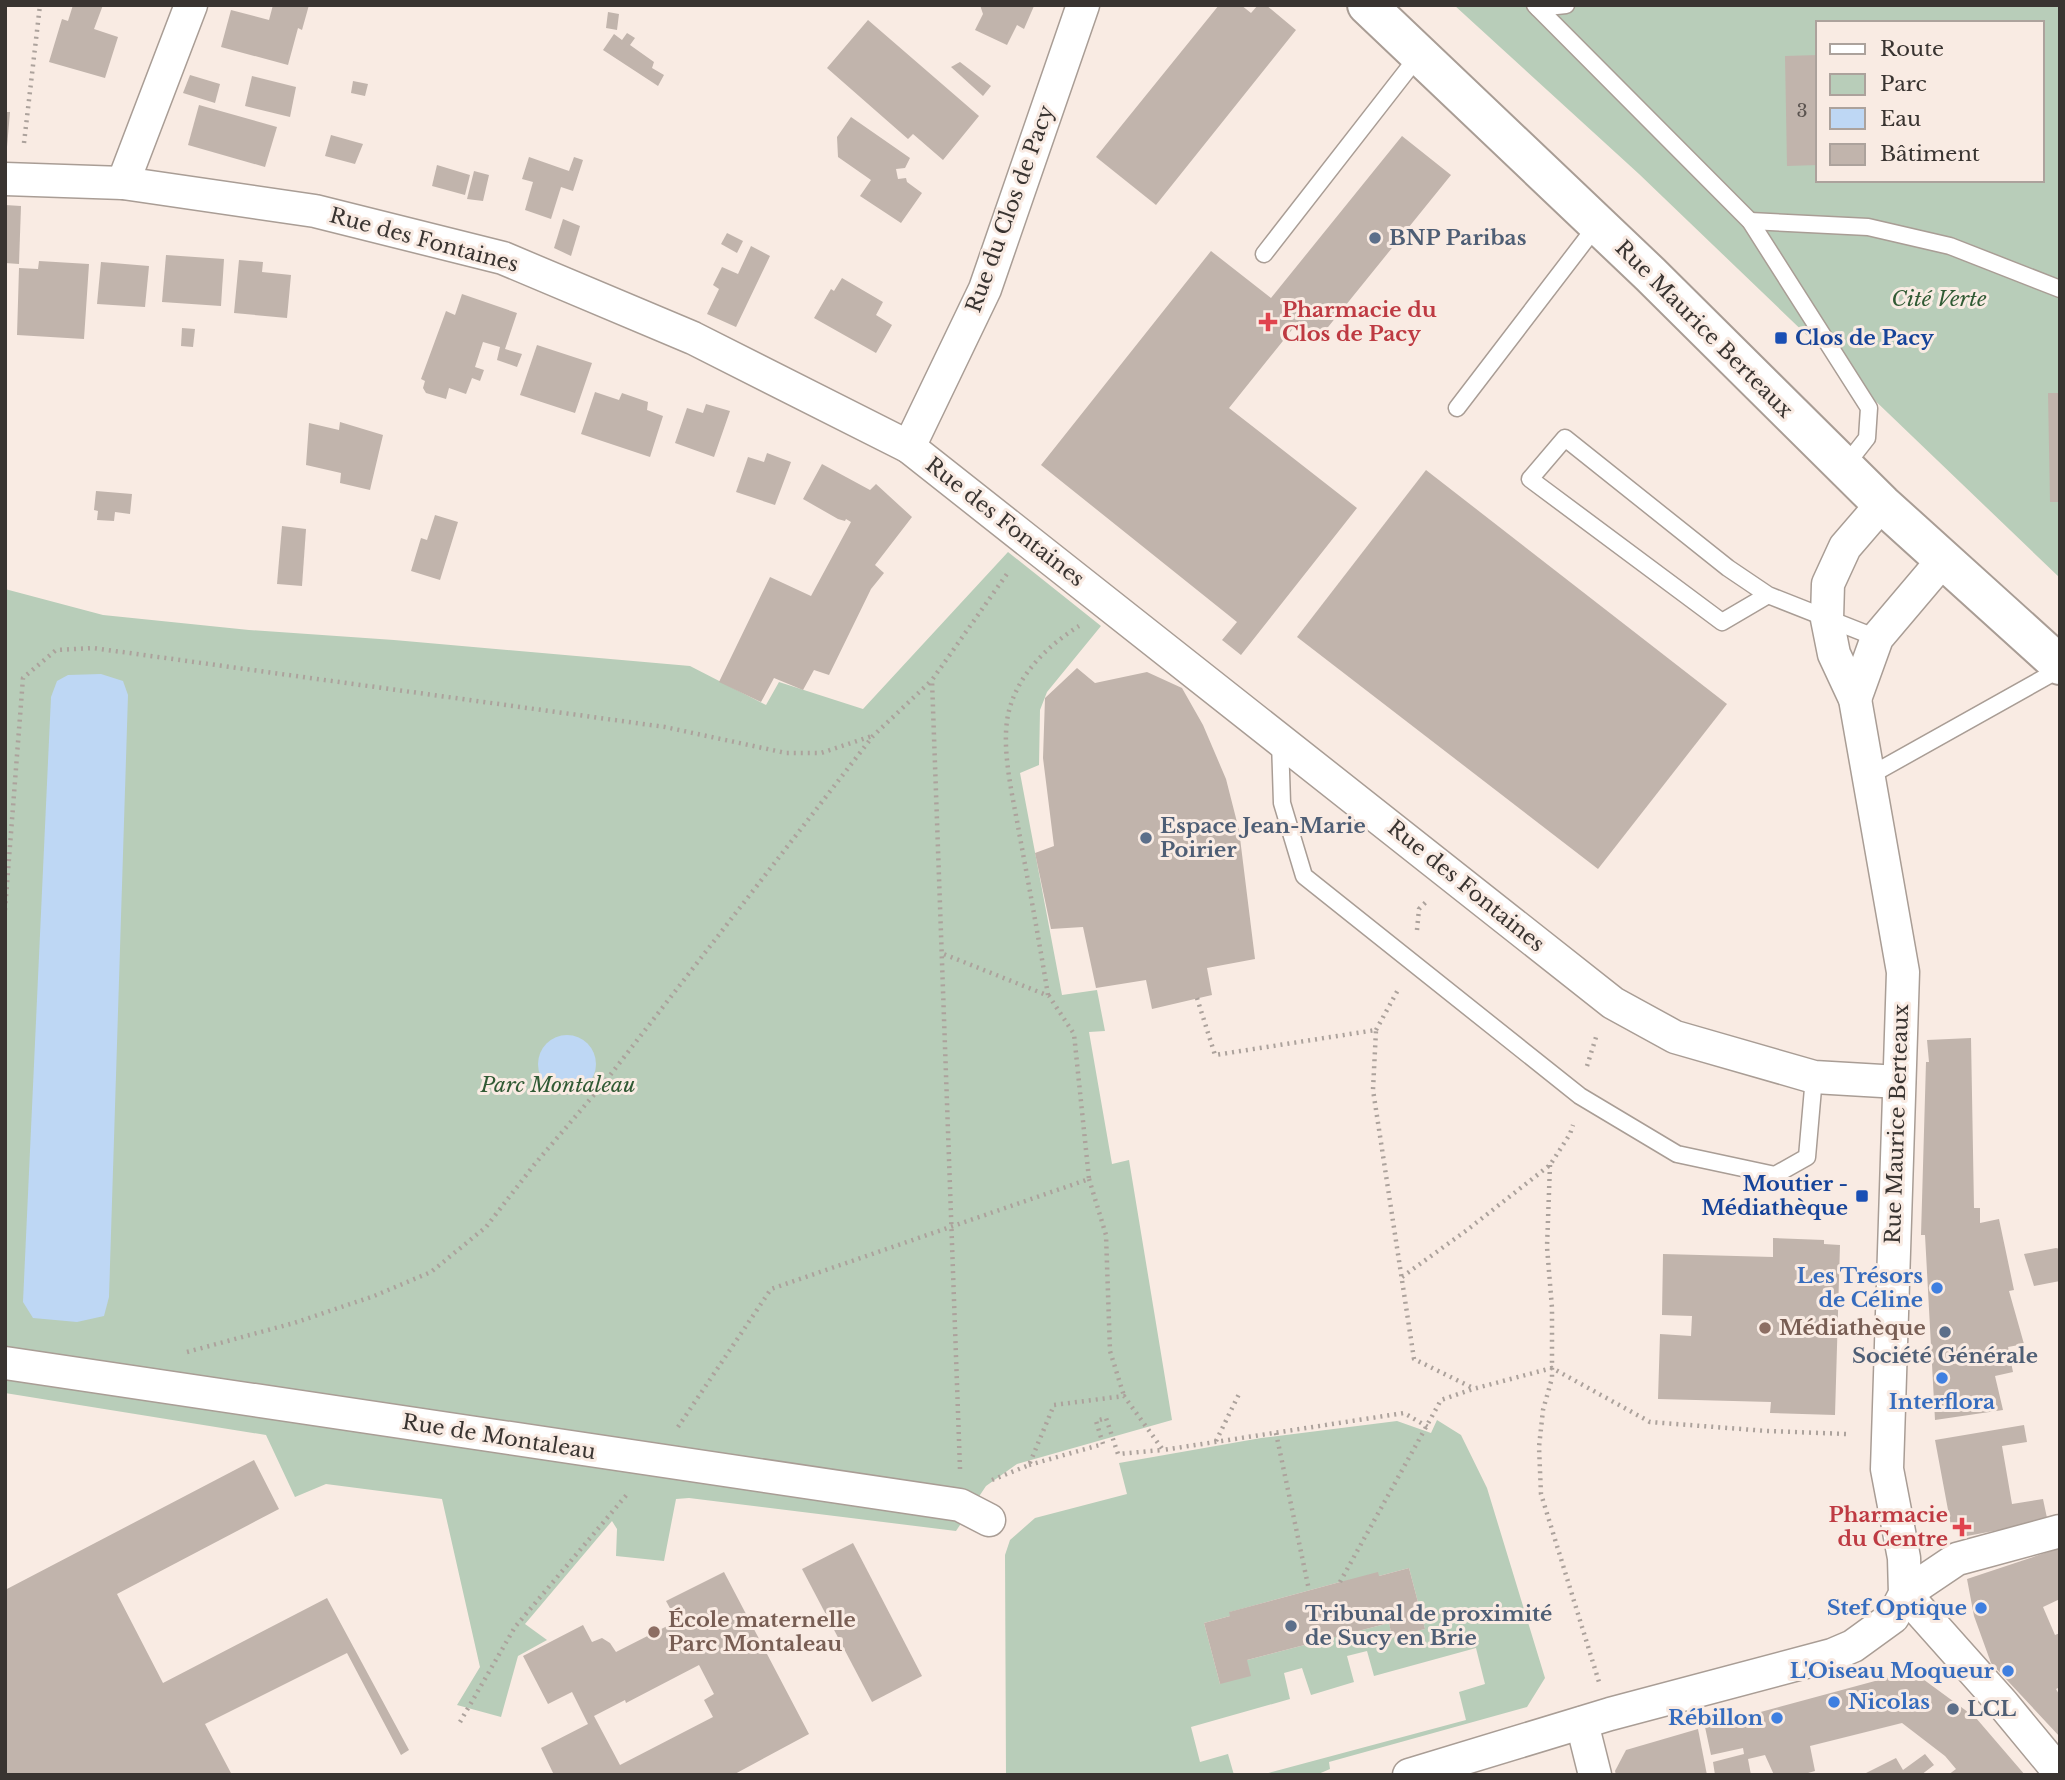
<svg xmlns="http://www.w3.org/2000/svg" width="2065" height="1780" font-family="'Libre Baskerville',serif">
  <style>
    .green { fill: #b8cdb9; fill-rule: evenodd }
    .water { fill: #bed7f4 }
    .building { fill: #c1b4ac; fill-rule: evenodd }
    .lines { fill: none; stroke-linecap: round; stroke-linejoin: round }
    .lane-casing { stroke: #a99d95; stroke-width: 19 }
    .street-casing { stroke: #a99d95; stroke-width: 35 }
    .secondary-casing { stroke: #a99d95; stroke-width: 42 }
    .path { stroke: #aca29c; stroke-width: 4.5; stroke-dasharray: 2 5; stroke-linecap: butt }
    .lane { stroke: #fff; stroke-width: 16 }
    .street { stroke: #fff; stroke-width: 32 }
    .secondary { stroke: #fff; stroke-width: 38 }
    .service-dot { fill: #5c6f8a; stroke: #f9ebe3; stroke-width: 2.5 }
    .health-dot { fill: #e0444e; stroke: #f9ebe3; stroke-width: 2.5 }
    .transit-dot { fill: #1a4fb4; stroke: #f9ebe3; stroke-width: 2.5 }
    .shop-dot { fill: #3f7fe0; stroke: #f9ebe3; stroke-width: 2.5 }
    .education-dot { fill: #8d6e63; stroke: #f9ebe3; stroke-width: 2.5 }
    .labels { text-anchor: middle; stroke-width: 6; stroke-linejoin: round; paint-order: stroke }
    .number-label { font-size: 18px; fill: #5b5450 }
    .street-label { font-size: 21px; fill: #393431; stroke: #f9ebe3 }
    .service-label { font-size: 21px; font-weight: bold; fill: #4e5e75; stroke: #f9ebe3; text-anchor: start }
    .park-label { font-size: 21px; font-style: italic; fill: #305a34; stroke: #f9ebe3 }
    .health-label { font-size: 21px; font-weight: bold; fill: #be3a42; stroke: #f9ebe3; text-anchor: start }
    .transit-label { font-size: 21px; font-weight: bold; fill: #164399; stroke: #f9ebe3; text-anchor: start }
    .shop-label { font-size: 21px; font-weight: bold; fill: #366cbe; stroke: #f9ebe3; text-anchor: end }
    .education-label { font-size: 21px; font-weight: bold; fill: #785e54; stroke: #f9ebe3; text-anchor: start }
  </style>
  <rect width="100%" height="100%" fill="#f9ebe3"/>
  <!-- green -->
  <g class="green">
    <path d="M1454,5H2060V578L1639,174ZM1818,23H2042V180H1818Z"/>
    <path d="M1008,552L1101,626L1047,692L1040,710L1039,765L1020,773L1062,995L1097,990L1105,1031L1089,1032L1112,1164L1129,1160L1172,1420L1017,1464L986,1486L956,1531L689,1498L676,1499L664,1561L616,1556L617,1529L612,1521L525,1624L547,1640L518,1656L501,1717L457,1705L480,1667L442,1499L326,1484L295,1497L266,1435L5,1393V589L103,615L249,630L394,640L690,666L766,705L779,682L863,709Z"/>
    <path d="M1437,1420L1461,1435L1487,1488L1545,1678L1527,1707L1329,1762L1330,1769L1316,1775H1261L1466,1720L1459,1692L1485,1684L1476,1648L1374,1676L1367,1651L1347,1656L1354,1682L1311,1695L1302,1668L1284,1673L1290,1699L1191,1727L1200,1762L1228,1754L1234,1775H1006L1005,1555L1010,1540L1035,1518L1127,1494L1119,1463L1261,1438L1397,1421L1431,1433ZM1409,1568L1425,1629L1392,1636L1389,1623L1247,1660L1220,1684L1204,1623L1230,1616V1612L1340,1582L1379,1576Z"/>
  </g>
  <!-- water -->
  <g class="water">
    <path d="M101,674L123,681L128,695L109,1297L104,1316L77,1322L33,1318L23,1302L51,697L57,681L68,675Z"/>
    <circle cx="567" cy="1064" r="29"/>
  </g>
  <!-- building -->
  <g class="building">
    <path d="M73,5H103L94,29L118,37L105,78L49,62L62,19L68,21Z"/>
    <path d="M273,5H309L302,30L298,28L288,65L221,47L231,10L269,20Z"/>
    <path d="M980,5H1032L1034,6L1024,29L1017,25L1007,45L975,30L983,14Z"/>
    <path d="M1219,5H1241L1251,13L1258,5H1266L1296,30L1156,205L1096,157Z"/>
    <path d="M608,12L619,14L617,30L606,28Z"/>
    <path d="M868,20L979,116L943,160L913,134L908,139L827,68Z"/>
    <path d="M627,33L635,38L630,45L654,62L652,68L664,75L658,86L603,50L614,34L622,40Z"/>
    <path d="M1818,55V165L1787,166L1785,56Z"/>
    <path d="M960,62L991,86L983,96L951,67Z"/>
    <path d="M190,75L220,84L215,103L183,93Z"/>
    <path d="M252,76L296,87L290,117L245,106Z"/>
    <path d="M353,81L368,84L365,96L351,93Z"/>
    <path d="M199,105L277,127L265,167L188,145Z"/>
    <path d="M5,112H10L7,147H5Z"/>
    <path d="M851,117L910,158L905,168L896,169L898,179L906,178L907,182L922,193L901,223L860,196L871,180L838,157L837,137Z"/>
    <path d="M331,135L363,144L355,164L325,156Z"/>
    <path d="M1402,136L1451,175L1320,337L1299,321L1229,408L1357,508L1241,655L1222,640L1237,622L1041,465L1211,251L1271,298Z"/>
    <path d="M529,157L569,171L574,157L583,160L573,191L561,187L551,219L525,210L533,182L522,179Z"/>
    <path d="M437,165L470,175L465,195L432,186Z"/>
    <path d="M474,171L489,175L483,201L467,199Z"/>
    <path d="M5,205L21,206L19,264L5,263Z"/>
    <path d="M563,219L580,226L571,256L554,248Z"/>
    <path d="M727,233L743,241L737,253L721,244Z"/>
    <path d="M751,246L770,256L736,327L707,314L719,289L713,285L722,267L738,274Z"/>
    <path d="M166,255L224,259L221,306L162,302Z"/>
    <path d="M239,260L263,262L262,272L291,275L287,318L234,313Z"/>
    <path d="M39,261L89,264L84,339L17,335L19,268L38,269Z"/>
    <path d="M101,262L149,266L145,307L97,304Z"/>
    <path d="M842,278L883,302L876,315L892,325L876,353L814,318L831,289L834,291Z"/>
    <path d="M462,294L517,313L505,349L522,354L517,367L497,360L500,347L483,342L475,367L484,370L480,381L472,378L466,394L449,388L446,399L426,393L423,388L425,381L421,379L446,311L455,315Z"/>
    <path d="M182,328L195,329L193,347L181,346Z"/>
    <path d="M537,345L592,363L575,413L520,395Z"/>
    <path d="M595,392L619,400L622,393L648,402L647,410L663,416L650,457L581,434Z"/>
    <path d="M2048,393H2060V502H2050Z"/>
    <path d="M706,404L730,411L714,457L675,443L687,408L703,413Z"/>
    <path d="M340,422L383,435L370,490L340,483L341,473L306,465L309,423L339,430Z"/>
    <path d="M767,453L791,462L775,505L736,492L748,457L764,462Z"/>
    <path d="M822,464L870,490L876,484L912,517L875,565L884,573L871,589L829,675L814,670L803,690L774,678L761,702L719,682L770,577L811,596L851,522L846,519L845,521L838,519L803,499Z"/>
    <path d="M1426,470L1727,704L1598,869L1297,637Z"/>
    <path d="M96,491L132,494L130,514L115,512L114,521L97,520L98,511L94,510Z"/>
    <path d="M435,515L458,522L440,580L411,571L421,538L427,540Z"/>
    <path d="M282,526L306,529L302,586L277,584Z"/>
    <path d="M1077,668L1095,683L1147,672L1182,688L1203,725L1226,779L1239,830L1255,959L1207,968L1212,995L1152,1009L1146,980L1096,988L1083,927L1051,929L1035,853L1054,846L1043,758L1045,698Z"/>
    <path d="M1971,1038L1974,1208H1980V1223L1999,1219L2014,1290L2009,1291L2024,1344L2008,1347L2013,1372L1995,1376L2003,1410L1935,1420L1925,1235H1921L1926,1062H1929L1927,1040Z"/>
    <path d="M1773,1238L1824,1240V1244L1840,1245L1835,1415L1770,1413L1771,1402L1658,1399L1660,1334L1691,1336L1692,1316L1662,1315L1663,1254L1773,1257Z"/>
    <path d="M2056,1248L2060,1249V1281L2034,1286L2024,1254Z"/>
    <path d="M2024,1425L2027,1442L2002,1446L2012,1504L2043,1499L2047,1518L2015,1527L1967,1536L1951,1526L1935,1440Z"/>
    <path d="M254,1460L279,1509L117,1594L163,1683L327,1598L409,1750L401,1755L347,1653L205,1724L232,1775H5V1590Z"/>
    <path d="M853,1543L922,1676L872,1702L802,1569Z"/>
    <path d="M2060,1548V1599L2043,1607L2055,1635L2060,1633V1687L2056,1689L2060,1696V1737L1991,1663L1974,1616L1967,1579Z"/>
    <path d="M1409,1568L1425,1629L1392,1637L1389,1623L1247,1660L1251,1676L1220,1684L1204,1623L1230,1616L1229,1612L1340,1582L1378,1572L1379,1576Z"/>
    <path d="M724,1572L809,1734L733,1775H554L541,1748L588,1724L572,1692L548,1704L523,1656L583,1625L592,1642L602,1638L610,1643L616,1652L677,1621L666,1601ZM699,1665L714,1694L704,1700L713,1717L620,1765L594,1716L625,1700L626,1703Z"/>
    <path d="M1912,1671L1976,1718L2025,1775H1948L1956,1769L1945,1756L1902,1723L1810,1746L1815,1771L1801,1775H1774L1765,1755L1748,1759L1751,1775H1715L1713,1762L1744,1754L1743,1748L1711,1755L1705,1727Z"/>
    <path d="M1698,1729L1707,1775H1616L1615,1771L1626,1750Z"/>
    <path d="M1925,1754L1934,1765L1921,1775H1862L1896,1758L1903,1770Z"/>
  </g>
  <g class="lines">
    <defs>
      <g id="lane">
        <path d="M1535,5L1750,221L1869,408L1867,438L1845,466"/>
        <path d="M1538,8L1566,5"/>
        <path d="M1750,221L1868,227L1950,246L2060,289"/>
        <path d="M1264,254L1419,55"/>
        <path d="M1457,408L1597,225"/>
        <path d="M1768,595L1722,622L1530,479L1565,438L1728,568L1768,595L1877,638"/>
        <path d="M1280,741L1282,803L1304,876L1580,1096L1677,1154L1775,1175L1807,1157L1814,1077"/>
        <path d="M1869,776L2060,669"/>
      </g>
      <g id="street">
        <path d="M5,179L123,183L315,211L503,258L693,338L909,447L1613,1003L1675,1037L1814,1077L1899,1082"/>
        <path d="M123,183L191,5"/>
        <path d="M909,447L985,289L1083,5"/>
        <path d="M1855,699L1877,638L1943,560"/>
        <path d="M5,1363L960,1505L989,1520"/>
        <path d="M1905,1594L2003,1704L2060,1773"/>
        <path d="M1905,1594L1957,1559L2060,1531"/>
        <path d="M1582,1723L1595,1775"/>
        <path d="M1409,1775L1610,1714L1832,1655L1853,1646L1893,1617L1905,1594L1904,1558L1887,1469L1903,972L1855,699L1834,654L1827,619L1828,584L1845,547L1882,504"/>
      </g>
      <path id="secondary" d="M1367,5L1650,274L1882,504L2060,665"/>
    </defs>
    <!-- lane casing -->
    <use href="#lane" class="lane-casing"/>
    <!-- street casing -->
    <use href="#street" class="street-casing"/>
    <!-- secondary casing -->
    <use href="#secondary" class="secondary-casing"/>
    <!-- path -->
    <g class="path">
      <path d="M24,143L40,5"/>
      <path d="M5,910L23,678L56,650L93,648L665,727L786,753H821L872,736"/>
      <path d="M1417,930L1419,909L1428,900"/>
      <path d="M1048,995C1039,940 1029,886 1019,832C1013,797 1001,750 1008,715C1016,676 1047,646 1079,626"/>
      <path d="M1197,998L1215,1055L1376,1030L1373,1090L1414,1359L1473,1388"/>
      <path d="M1376,1030L1399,988"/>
      <path d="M1587,1066L1597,1034"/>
      <path d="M1550,1165L1547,1247L1552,1308V1378L1543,1410L1539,1447L1541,1494L1599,1682"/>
      <path d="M1089,1179L1106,1235L1110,1351L1124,1396"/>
      <path d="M1402,1277L1467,1230L1550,1165L1570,1134L1573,1125"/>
      <path d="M187,1352L294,1323L374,1296L431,1272L486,1227L534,1165L604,1083L873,736L932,680"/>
      <path d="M678,1427L771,1289L1089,1179L1074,1034L1049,996L941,953"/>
      <path d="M1276,1433L1309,1590"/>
      <path d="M1216,1441L1239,1394"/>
      <path d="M1029,1465L1103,1444L1096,1421L1106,1418L1118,1454L1162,1450"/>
      <path d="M960,1469L932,680L1009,571"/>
      <path d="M992,1480L1029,1465L1054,1405L1124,1396L1163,1450L1404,1413L1428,1427"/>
      <path d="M1340,1582L1441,1400L1473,1389L1552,1368L1650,1422L1767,1431L1847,1434"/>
      <path d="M460,1722L515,1627L629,1492"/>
    </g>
    <!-- lane -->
    <use href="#lane" class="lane"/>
    <!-- street -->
    <use href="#street" class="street"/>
    <!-- secondary -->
    <use href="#secondary" class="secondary"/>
  </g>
  <!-- markers -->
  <g class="service-dot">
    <circle cx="1375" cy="238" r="7"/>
    <circle cx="1146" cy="838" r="7"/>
    <circle cx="1945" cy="1332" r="7"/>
    <circle cx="1291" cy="1626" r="7"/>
    <circle cx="1953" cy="1709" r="7"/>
  </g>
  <g class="health-dot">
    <path d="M1264.5 311.5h7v7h7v7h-7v7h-7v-7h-7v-7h7z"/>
    <path d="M1958.5 1516.5h7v7h7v7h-7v7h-7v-7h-7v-7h7z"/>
  </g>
  <g class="transit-dot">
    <rect x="1774" y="331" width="14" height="14" rx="3.5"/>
    <rect x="1855" y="1189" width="14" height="14" rx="3.5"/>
  </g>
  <g class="shop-dot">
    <circle cx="1937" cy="1288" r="7"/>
    <circle cx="1942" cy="1378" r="7"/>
    <circle cx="1981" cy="1608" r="7"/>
    <circle cx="2008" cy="1671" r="7"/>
    <circle cx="1834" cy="1702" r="7"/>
    <circle cx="1777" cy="1718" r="7"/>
  </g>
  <g class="education-dot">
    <circle cx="1765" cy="1328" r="7"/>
    <circle cx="654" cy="1632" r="7"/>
  </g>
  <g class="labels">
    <!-- number labels -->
    <g class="number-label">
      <text x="1802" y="117">3</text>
    </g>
    <!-- street labels -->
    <g class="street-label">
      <text transform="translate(1010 209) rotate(-70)" y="7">Rue du Clos de Pacy</text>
      <text transform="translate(424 240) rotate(15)" y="7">Rue des Fontaines</text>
      <text transform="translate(1704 329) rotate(45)" y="7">Rue Maurice Berteaux</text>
      <text transform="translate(1005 522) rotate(38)" y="7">Rue des Fontaines</text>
      <text transform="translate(1466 886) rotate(39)" y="7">Rue des Fontaines</text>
      <text transform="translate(1897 1124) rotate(-88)" y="7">Rue Maurice Berteaux</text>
      <text transform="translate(499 1437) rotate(9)" y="7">Rue de Montaleau</text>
    </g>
    <!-- service labels -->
    <g class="service-label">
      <text x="1389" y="245">BNP Paribas</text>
      <text x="1160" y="833">Espace Jean-Marie<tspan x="1160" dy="24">Poirier</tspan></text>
      <text x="1945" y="1363" text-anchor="middle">Société Générale</text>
      <text x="1305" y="1621">Tribunal de proximité<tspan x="1305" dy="24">de Sucy en Brie</tspan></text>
      <text x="1967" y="1716">LCL</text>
    </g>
    <!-- park labels -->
    <g class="park-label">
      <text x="1939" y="306">Cité Verte</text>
      <text x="558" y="1092">Parc Montaleau</text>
    </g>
    <!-- health labels -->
    <g class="health-label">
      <text x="1282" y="317">Pharmacie du<tspan x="1282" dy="24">Clos de Pacy</tspan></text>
      <text x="1948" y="1522" text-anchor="end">Pharmacie<tspan x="1948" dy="24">du Centre</tspan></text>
    </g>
    <!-- transit labels -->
    <g class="transit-label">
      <text x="1795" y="345">Clos de Pacy</text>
      <text x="1848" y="1191" text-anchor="end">Moutier -<tspan x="1848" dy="24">Médiathèque</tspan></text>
    </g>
    <!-- shop labels -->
    <g class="shop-label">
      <text x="1923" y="1283">Les Trésors<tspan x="1923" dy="24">de Céline</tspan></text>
      <text x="1942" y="1409" text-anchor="middle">Interflora</text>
      <text x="1967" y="1615">Stef Optique</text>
      <text x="1994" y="1678">L'Oiseau Moqueur</text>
      <text x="1848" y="1709" text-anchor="start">Nicolas</text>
      <text x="1763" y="1725">Rébillon</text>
    </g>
    <!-- education labels -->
    <g class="education-label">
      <text x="1779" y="1335">Médiathèque</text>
      <text x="668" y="1627">École maternelle<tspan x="668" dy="24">Parc Montaleau</tspan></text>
    </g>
  </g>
  <!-- border -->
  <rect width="2065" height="1780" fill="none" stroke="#393431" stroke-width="14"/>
  <!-- legend -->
  <rect x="1816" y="21" width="228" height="161" fill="#f9ebe3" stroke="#aca29c" stroke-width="2"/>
  <rect x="1830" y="44" width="35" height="10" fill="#ffffff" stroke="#aca29c" stroke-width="2"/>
  <text x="1880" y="56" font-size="21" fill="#393431">Route</text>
  <rect x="1830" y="74" width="35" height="21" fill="#b8cdb9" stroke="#aca29c" stroke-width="2"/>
  <text x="1880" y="91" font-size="21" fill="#393431">Parc</text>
  <rect x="1830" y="108" width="35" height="21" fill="#bed7f4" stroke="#aca29c" stroke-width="2"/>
  <text x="1880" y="126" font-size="21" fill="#393431">Eau</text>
  <rect x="1830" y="144" width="35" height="21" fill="#c1b4ac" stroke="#aca29c" stroke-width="2"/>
  <text x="1880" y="161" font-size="21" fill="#393431">Bâtiment</text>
</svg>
